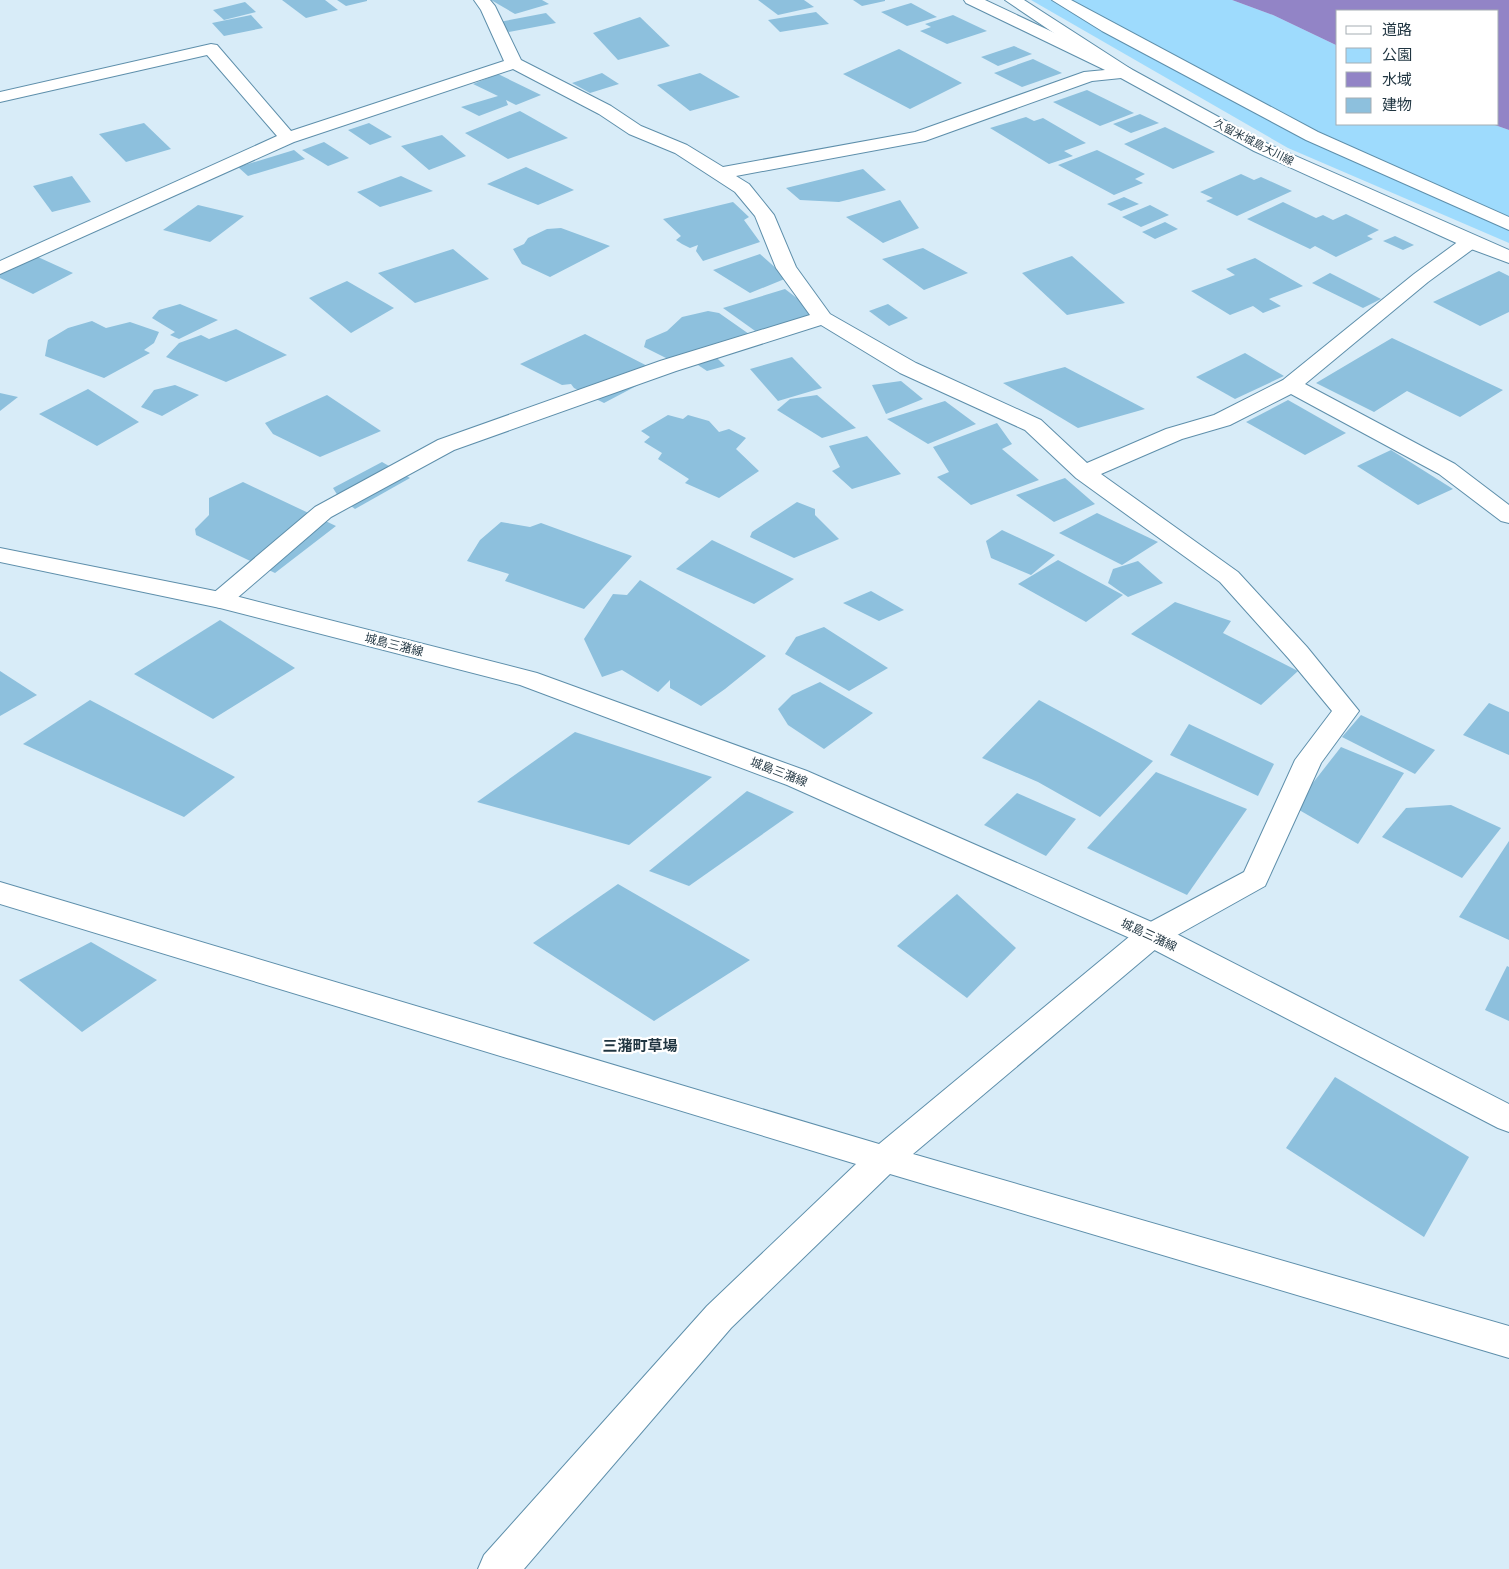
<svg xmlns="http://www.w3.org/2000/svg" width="1509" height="1569" font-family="'Noto Serif','Noto Sans JP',serif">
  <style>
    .green { fill: #9edbfd }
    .water { fill: #9284c6 }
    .building { fill: #8dc0dd }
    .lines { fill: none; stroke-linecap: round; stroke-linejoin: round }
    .minor-casing { stroke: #5e8fab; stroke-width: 2 }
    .major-casing { stroke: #5e8fab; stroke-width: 2 }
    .minor { fill: #fff; fill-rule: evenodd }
    .major { fill: #fff; fill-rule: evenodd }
    .labels { text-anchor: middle; stroke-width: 4.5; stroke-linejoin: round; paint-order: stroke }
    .far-street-label { font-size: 11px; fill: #1f3440; stroke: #fff }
    .street-label { font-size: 12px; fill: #1f3440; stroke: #fff }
    .quarter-label { font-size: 15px; font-weight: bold; fill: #1f3440; stroke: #fff }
  </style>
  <rect width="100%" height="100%" fill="#d8ecf8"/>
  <!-- green -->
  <path class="green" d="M1031,0H1232L1273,15L1338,46V124H1492L1509,130V243L1288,148Z"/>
  <!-- water -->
  <path class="water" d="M1232,0H1509V130L1492,124H1498V11H1338V46L1273,15Z"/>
  <!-- building -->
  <g class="building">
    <path d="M282,0H325L338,10L306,18Z"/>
    <path d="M337,0H367V1L346,6Z"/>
    <path d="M491,0H542L549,4L515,14Z"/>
    <path d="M758,0H804L814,7L778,15Z"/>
    <path d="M853,0H885V1L862,6Z"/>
    <path d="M245,2L256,12L224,20L213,10Z"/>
    <path d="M911,3L937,17L907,26L881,12Z"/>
    <path d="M816,12L829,24L780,32L768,20Z"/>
    <path d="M546,13L556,23L509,32L499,22Z"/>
    <path d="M251,15L263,28L224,36L212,23Z"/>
    <path d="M953,15L987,31L947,44L920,31L931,27L925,24Z"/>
    <path d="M640,17L670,46L618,60L593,33Z"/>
    <path d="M1014,46L1032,54L998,66L981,57Z"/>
    <path d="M899,49L962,83L910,109L843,74Z"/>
    <path d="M1033,59L1062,73L1022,87L994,73Z"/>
    <path d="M602,73L619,84L590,93L572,83Z"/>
    <path d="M700,73L740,97L690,111L657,85Z"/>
    <path d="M498,74L541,95L516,105L506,100L508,105L479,116L461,107L498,96L473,84Z"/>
    <path d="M1087,90L1134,113L1100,126L1053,102Z"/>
    <path d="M520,111L568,138L508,159L465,133Z"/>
    <path d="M1140,114L1159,123L1131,133L1113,124Z"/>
    <path d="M1026,117L1034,121L1043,118L1086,143L1064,151L1073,156L1049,164L990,128Z"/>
    <path d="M144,123L171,149L126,162L99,134Z"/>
    <path d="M369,123L392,137L370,145L348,130Z"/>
    <path d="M1165,127L1215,152L1173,169L1124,144Z"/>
    <path d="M442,135L466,156L429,170L401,146Z"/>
    <path d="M324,142L349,158L328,166L302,150Z"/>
    <path d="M294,150L305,159L248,176L238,167Z"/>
    <path d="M1097,150L1145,174L1135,179L1143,183L1114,195L1058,165Z"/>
    <path d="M526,167L574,190L538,205L487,184Z"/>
    <path d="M863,169L886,190L839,202L800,200L786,188Z"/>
    <path d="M1241,174L1254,180L1261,177L1292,191L1237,216L1206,201L1213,198L1200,192Z"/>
    <path d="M72,176L91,202L52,212L33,186Z"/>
    <path d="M401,176L433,191L380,207L357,192Z"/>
    <path d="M1124,197L1139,204L1121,211L1107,204Z"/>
    <path d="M900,200L919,228L883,243L846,217Z"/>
    <path d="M733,202L749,217L744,220L760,242L703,261L696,251L698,245L690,248L682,244L676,240L681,236L663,219Z"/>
    <path d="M1283,202L1316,218L1323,215L1333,220L1346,214L1379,230L1367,236L1373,239L1336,257L1315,246L1310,249L1247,219Z"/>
    <path d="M198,205L244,216L210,242L163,230Z"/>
    <path d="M1150,205L1169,215L1141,227L1122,217Z"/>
    <path d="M1165,222L1178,229L1155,239L1142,232Z"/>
    <path d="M561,228L610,246L550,277L522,264L513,249L524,244L528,238L547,229Z"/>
    <path d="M1395,236L1414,245L1403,250L1383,241Z"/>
    <path d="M923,248L968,273L924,290L882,259Z"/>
    <path d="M453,249L489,279L415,303L378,273Z"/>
    <path d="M27,252L73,273L33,294L0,278V265Z"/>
    <path d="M760,254L787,278L750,293L713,270Z"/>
    <path d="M1072,256L1125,303L1067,315L1022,273Z"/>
    <path d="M1255,258L1303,286L1269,299L1281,306L1263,313L1253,306L1230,315L1191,291L1235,275L1226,269Z"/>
    <path d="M1499,271L1509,276V312L1480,326L1433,302Z"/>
    <path d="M1330,273L1381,299L1363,308L1312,283Z"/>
    <path d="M347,281L394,308L351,333L309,298Z"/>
    <path d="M785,289L819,315L758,333L723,308Z"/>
    <path d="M180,304L218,320L179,339L170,335L175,332L152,318L159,310Z"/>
    <path d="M888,304L908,318L889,326L869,311Z"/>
    <path d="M708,311L719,313L759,341L714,355L725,366L707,371L698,365L682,366L644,347L646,340L667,331L682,317Z"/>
    <path d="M92,321L106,328L130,322L159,332L154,343L144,350L150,353L104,378L45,356L48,340L68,328Z"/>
    <path d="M236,329L287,355L226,382L166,357L179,343L201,335L209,339Z"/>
    <path d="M585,334L661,373L604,403L574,388L571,384L562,385L520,364Z"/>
    <path d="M1392,338L1503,390L1460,417L1407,391L1374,412L1316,383Z"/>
    <path d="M1245,353L1284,376L1235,399L1196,377Z"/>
    <path d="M792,357L822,388L778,401L750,369Z"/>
    <path d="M1065,367L1145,409L1078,428L1003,383Z"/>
    <path d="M901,381L923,399L886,414L872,385Z"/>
    <path d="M175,385L199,395L162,416L141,407L154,390Z"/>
    <path d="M88,389L139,422L97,446L39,414Z"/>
    <path d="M0,393L18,397L0,411Z"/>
    <path d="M327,395L381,431L320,457L273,434L265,423Z"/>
    <path d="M817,395L856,428L822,438L777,410L790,399Z"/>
    <path d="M1288,400L1346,433L1305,455L1246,422Z"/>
    <path d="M945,401L976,424L928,444L887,419Z"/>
    <path d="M668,415L683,419L688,415L709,421L719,432L729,429L746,438L736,449L759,471L719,498L685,483L689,479L658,459L662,453L644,442L650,437L641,431Z"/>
    <path d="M997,423L1012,444L1002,449L1039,480L971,505L937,477L949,472L933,447Z"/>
    <path d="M867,436L901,474L852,489L832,471L840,467L829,446Z"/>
    <path d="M1391,450L1453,489L1418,505L1357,466Z"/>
    <path d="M382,462L410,478L355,509L338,496L333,488Z"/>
    <path d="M1065,478L1095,504L1054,522L1016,495Z"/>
    <path d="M243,482L336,526L275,573L196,535L195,529L209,515V498Z"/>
    <path d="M797,502L815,509V515L839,539L794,558L750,537L752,532Z"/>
    <path d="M1097,513L1158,542L1122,565L1059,533Z"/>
    <path d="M501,522L530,527L541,523L632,556L584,609L505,581L509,574L467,561L480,540Z"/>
    <path d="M1002,530L1055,555L1031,575L991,558L986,541Z"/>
    <path d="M712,540L794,579L754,604L676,569Z"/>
    <path d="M1058,560L1123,595L1086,622L1018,584Z"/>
    <path d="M1138,561L1163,583L1128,597L1108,583L1113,569Z"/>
    <path d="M640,580L766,656L725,689L701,706L670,688V680L658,692L622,670L602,677L584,639L613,594L627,595Z"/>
    <path d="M871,591L904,610L879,621L843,603Z"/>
    <path d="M1175,602L1231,621L1223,633L1298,671L1261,705L1131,634Z"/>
    <path d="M220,620L295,668L213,719L134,674Z"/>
    <path d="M824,627L888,668L849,691L785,654L796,637Z"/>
    <path d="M0,671L37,695L0,716Z"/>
    <path d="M820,682L873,713L824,749L788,725L778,709L792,695Z"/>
    <path d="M90,700L235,777L184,817L23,744Z"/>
    <path d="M1039,700L1153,761L1100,817L1038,782L982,758Z"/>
    <path d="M1489,703L1509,712V755L1463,735Z"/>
    <path d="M1361,715L1435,750L1415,774L1342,737Z"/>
    <path d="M1189,724L1274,764L1258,796L1170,755Z"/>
    <path d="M575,732L712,777L629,845L477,802Z"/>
    <path d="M1341,747L1404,773L1358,844L1294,807Z"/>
    <path d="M1156,772L1247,809L1187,895L1087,848Z"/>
    <path d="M747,791L794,812L689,886L649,871Z"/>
    <path d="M1017,793L1076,819L1046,856L984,825Z"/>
    <path d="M1451,805L1501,828L1462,878L1382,837L1406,808Z"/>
    <path d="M1509,841V940L1459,917Z"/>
    <path d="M618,884L750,960L654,1021L533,943Z"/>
    <path d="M957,894L1016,948L967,998L897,946Z"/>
    <path d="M91,942L157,980L82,1032L19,980Z"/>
    <path d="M1507,966L1509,967V1021L1485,1010Z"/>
    <path d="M1335,1077L1469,1157L1424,1237L1286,1148Z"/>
  </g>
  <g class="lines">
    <defs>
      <g id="minor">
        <path d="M474,0H490L495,6L521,60L611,106L641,126L687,145L723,167L915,132L1084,72L1105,70L966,3L964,0H985L1131,69L1134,73L1131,77L1092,81L925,141L736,176L749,184L774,215L796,267L830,314L916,363L1041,420L1087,463L1166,429L1214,415L1283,380L1414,274L1463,238H1477L1480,242L1477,246L1428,282L1305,384L1455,464L1509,505V523L1501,521L1439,474L1291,394L1230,425L1182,439L1101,474L1238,572L1307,647L1359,711L1321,763L1265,886L1163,943L913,1154L1509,1326V1358L890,1174L731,1328L524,1569H478L484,1555L707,1306L856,1164L0,904V882L879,1144L1141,927L1244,872L1295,760L1332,711L1289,659L1220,582L1076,478L1025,430L900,373L821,325L676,371L454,450L331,517L229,605L220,608L211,605L208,600L211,595L315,507L438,440L660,361L810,315L776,268L755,216L735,192L675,153L629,134L599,114L513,69L294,142L0,274V261L277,136L207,55L0,102V92L211,44L217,45L291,131L504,61L481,10Z"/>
        <path d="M1052,0H1071L1318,132L1509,217V230L1306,140L1102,31Z"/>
      </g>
      <g id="major">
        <path d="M1005,0H1024L1131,69L1266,143L1509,250V263L1463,246L1254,151L1119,77Z"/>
        <path d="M0,548L220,592L537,673L807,771L1163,927L1509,1104V1132L1498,1128L1141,943L787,785L520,685L220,608L0,562Z"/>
      </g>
    </defs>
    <!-- minor casing -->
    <use href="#minor" class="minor-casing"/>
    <!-- major casing -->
    <use href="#major" class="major-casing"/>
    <!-- minor -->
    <use href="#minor" class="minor"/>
    <!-- major -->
    <use href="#major" class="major"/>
  </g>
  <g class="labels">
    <!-- far-street labels -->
    <g class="far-street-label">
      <text transform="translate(1254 142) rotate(27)" y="4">久留米城島大川線</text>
    </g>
    <!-- street labels -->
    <g class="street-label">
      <text transform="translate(394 645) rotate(14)" y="4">城島三潴線</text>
      <text transform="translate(779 772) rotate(21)" y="4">城島三潴線</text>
      <text transform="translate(1149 935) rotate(25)" y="4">城島三潴線</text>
    </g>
    <!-- quarter labels -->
    <g class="quarter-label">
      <text x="640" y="1051">三潴町草場</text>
    </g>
  </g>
  <!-- legend -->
  <rect x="1336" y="10" width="162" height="115" fill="#ffffff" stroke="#a5aeb3"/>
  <rect x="1346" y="26" width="25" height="8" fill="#ffffff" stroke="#a5aeb3"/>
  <text x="1382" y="35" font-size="15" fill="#1f3440">道路</text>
  <rect x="1346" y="48" width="25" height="15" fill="#9edbfd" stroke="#a5aeb3"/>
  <text x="1382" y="60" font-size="15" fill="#1f3440">公園</text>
  <rect x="1346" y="72" width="25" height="15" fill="#9284c6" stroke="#a5aeb3"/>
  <text x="1382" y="85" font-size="15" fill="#1f3440">水域</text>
  <rect x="1346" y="98" width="25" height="15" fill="#8dc0dd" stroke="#a5aeb3"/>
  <text x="1382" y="110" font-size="15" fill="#1f3440">建物</text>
</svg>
